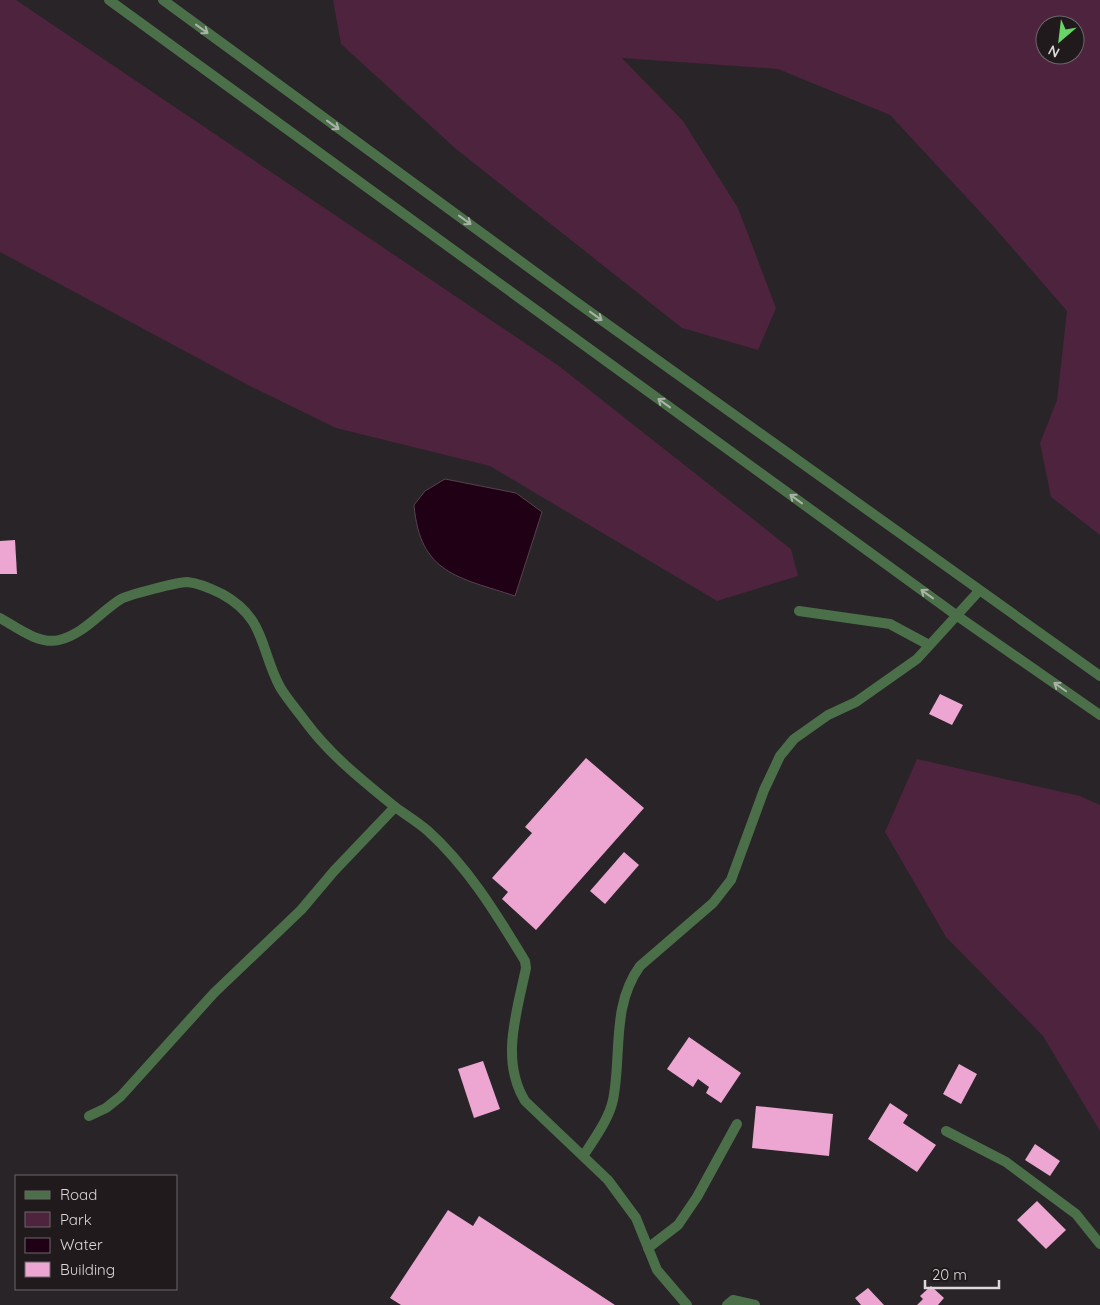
<svg xmlns="http://www.w3.org/2000/svg" width="1100" height="1305" font-family="Quicksand,sans-serif">
  <style>
    .green { fill: #4d233e; fill-rule: evenodd }
    .water { fill: #200015; stroke: #584150 }
    .building { fill: #eda5d1 }
    .lines { fill: none; stroke-linecap: round; stroke-linejoin: round }
    .minor { stroke: #4b6f49; stroke-width: 10 }
    .tertiary { stroke: #4b6f49; stroke-width: 10 }
    .oneway { stroke: #a9b3a7 }
  </style>
  <rect width="100%" height="100%" fill="#292427"/>
  <!-- green -->
  <g class="green">
    <path d="M0,0H16L559,366L791,549L798,576L717,601L490,466L336,428L248,385L0,252Z"/>
    <path d="M333,0H1100V535L1051,497L1040,443L1057,400L1067,311L994,227L890,115L778,69L622,58L683,121L738,208L776,308L758,350L682,328L456,149L341,44ZM1045,25H1075V55H1045Z"/>
    <path d="M917,759L1080,796L1100,805V1131L1043,1036L946,937L885,832Z"/>
  </g>
  <!-- water -->
  <path class="water" d="M445,479L516,493L542,512L515,596C458,577 420,574 414,505L425,491Z"/>
  <!-- building -->
  <g class="building">
    <path d="M15,540L17,574H0V541Z"/>
    <path d="M940,694L963,705L952,725L929,714Z"/>
    <path d="M586,758L644,808L536,930L502,899L508,892L492,878L532,833L525,827Z"/>
    <path d="M624,852L639,865L605,904L590,891Z"/>
    <path d="M689,1037L741,1073L721,1103L706,1093L709,1087L698,1079L693,1087L667,1069Z"/>
    <path d="M483,1061L500,1109L474,1118L458,1069Z"/>
    <path d="M959,1064L977,1074L961,1104L943,1094Z"/>
    <path d="M890,1103L908,1115L903,1123L936,1145L917,1172L868,1139Z"/>
    <path d="M756,1106L833,1114L829,1156L752,1148Z"/>
    <path d="M1035,1144L1060,1161L1050,1176L1025,1160Z"/>
    <path d="M1037,1201L1066,1230L1046,1249L1017,1220Z"/>
    <path d="M448,1210L473,1226L479,1216L615,1305H401L390,1298Z"/>
    <path d="M931,1286L944,1298L938,1305H917L923,1299L920,1296Z"/>
    <path d="M868,1288L884,1305H861L855,1298Z"/>
  </g>
  <g class="lines">
    <!-- minor -->
    <g class="minor">
      <path d="M799,611L890,624L929,645"/>
      <path d="M0,618C16,627 39,645 59,640C84,634 100,612 121,599C128,595 178,582 187,582C199,583 212,589 222,594C266,618 260,650 280,687C287,699 297,710 305,721C329,754 363,781 395,807C406,815 418,822 428,831C469,868 497,915 525,961L526,968C517,1012 500,1060 525,1101L608,1180L636,1218L657,1270L687,1305"/>
      <path d="M89,1116L106,1108L121,1096L214,993L301,910L334,871L395,807"/>
      <path d="M946,1131L1006,1162L1076,1214L1100,1244"/>
      <path d="M584,1155C594,1139 609,1119 613,1100C622,1055 611,1006 640,966L713,903L731,880L764,790L780,756L794,739L828,715L856,702L917,659L979,591"/>
      <path d="M648,1248L678,1225L697,1197L737,1124"/>
      <path d="M727,1305L733,1300L755,1305"/>
    </g>
    <!-- tertiary -->
    <g class="tertiary">
      <path d="M109,0L956,615L1100,715"/>
      <path d="M163,0L572,299L1100,676"/>
    </g>
  </g>
  <!-- one-way arrows -->
  <defs><path id="oneway-shaft" d="M-6 0H5M1.5-3L5.5 0L1.5 3" fill="none" stroke-width="1.6" stroke-linecap="round" stroke-linejoin="round" transform="scale(1.25)"/></defs>
  <g class="oneway">
    <use href="#oneway-shaft" transform="translate(202 29) rotate(36)"/>
    <use href="#oneway-shaft" transform="translate(333 125) rotate(36)"/>
    <use href="#oneway-shaft" transform="translate(465 220) rotate(36)"/>
    <use href="#oneway-shaft" transform="translate(596 316) rotate(36)"/>
    <use href="#oneway-shaft" transform="translate(664 403) rotate(-144)"/>
    <use href="#oneway-shaft" transform="translate(796 499) rotate(-144)"/>
    <use href="#oneway-shaft" transform="translate(927 594) rotate(-144)"/>
    <use href="#oneway-shaft" transform="translate(1060 687) rotate(-145)"/>
  </g>
  <!-- legend -->
  <rect x="15" y="1175" width="162" height="115" fill="#201a1d" stroke="#6b6669"/>
  <rect x="25" y="1191" width="25" height="8" fill="#4b6f49" stroke="#6b6669"/>
  <text x="60" y="1200" font-size="15" fill="#dcd8da">Road</text>
  <rect x="25" y="1212" width="25" height="15" fill="#4d233e" stroke="#6b6669"/>
  <text x="60" y="1225" font-size="15" fill="#dcd8da">Park</text>
  <rect x="25" y="1238" width="25" height="15" fill="#200015" stroke="#6b6669"/>
  <text x="60" y="1250" font-size="15" fill="#dcd8da">Water</text>
  <rect x="25" y="1262" width="25" height="15" fill="#eda5d1" stroke="#6b6669"/>
  <text x="60" y="1275" font-size="15" fill="#dcd8da">Building</text>
  <!-- north arrow -->
  <g transform="translate(1060 40) rotate(208)"><circle r="24" fill="#201a1d" stroke="#6b6669"/>
  <path d="M0-4L9 19L0 12L-9 19Z" fill="#67d465"/>
  <text y="-8" font-size="14" font-weight="bold" text-anchor="middle" fill="#dcd8da">N</text>
  </g>
  <!-- scale -->
  <path d="M925 1280v8h74v-8" fill="none" stroke="#dcd8da" stroke-width="2.5"/>
  <text x="932" y="1280" font-size="15" fill="#dcd8da" stroke="#201a1d" stroke-width="4" paint-order="stroke">20 m</text>
</svg>
